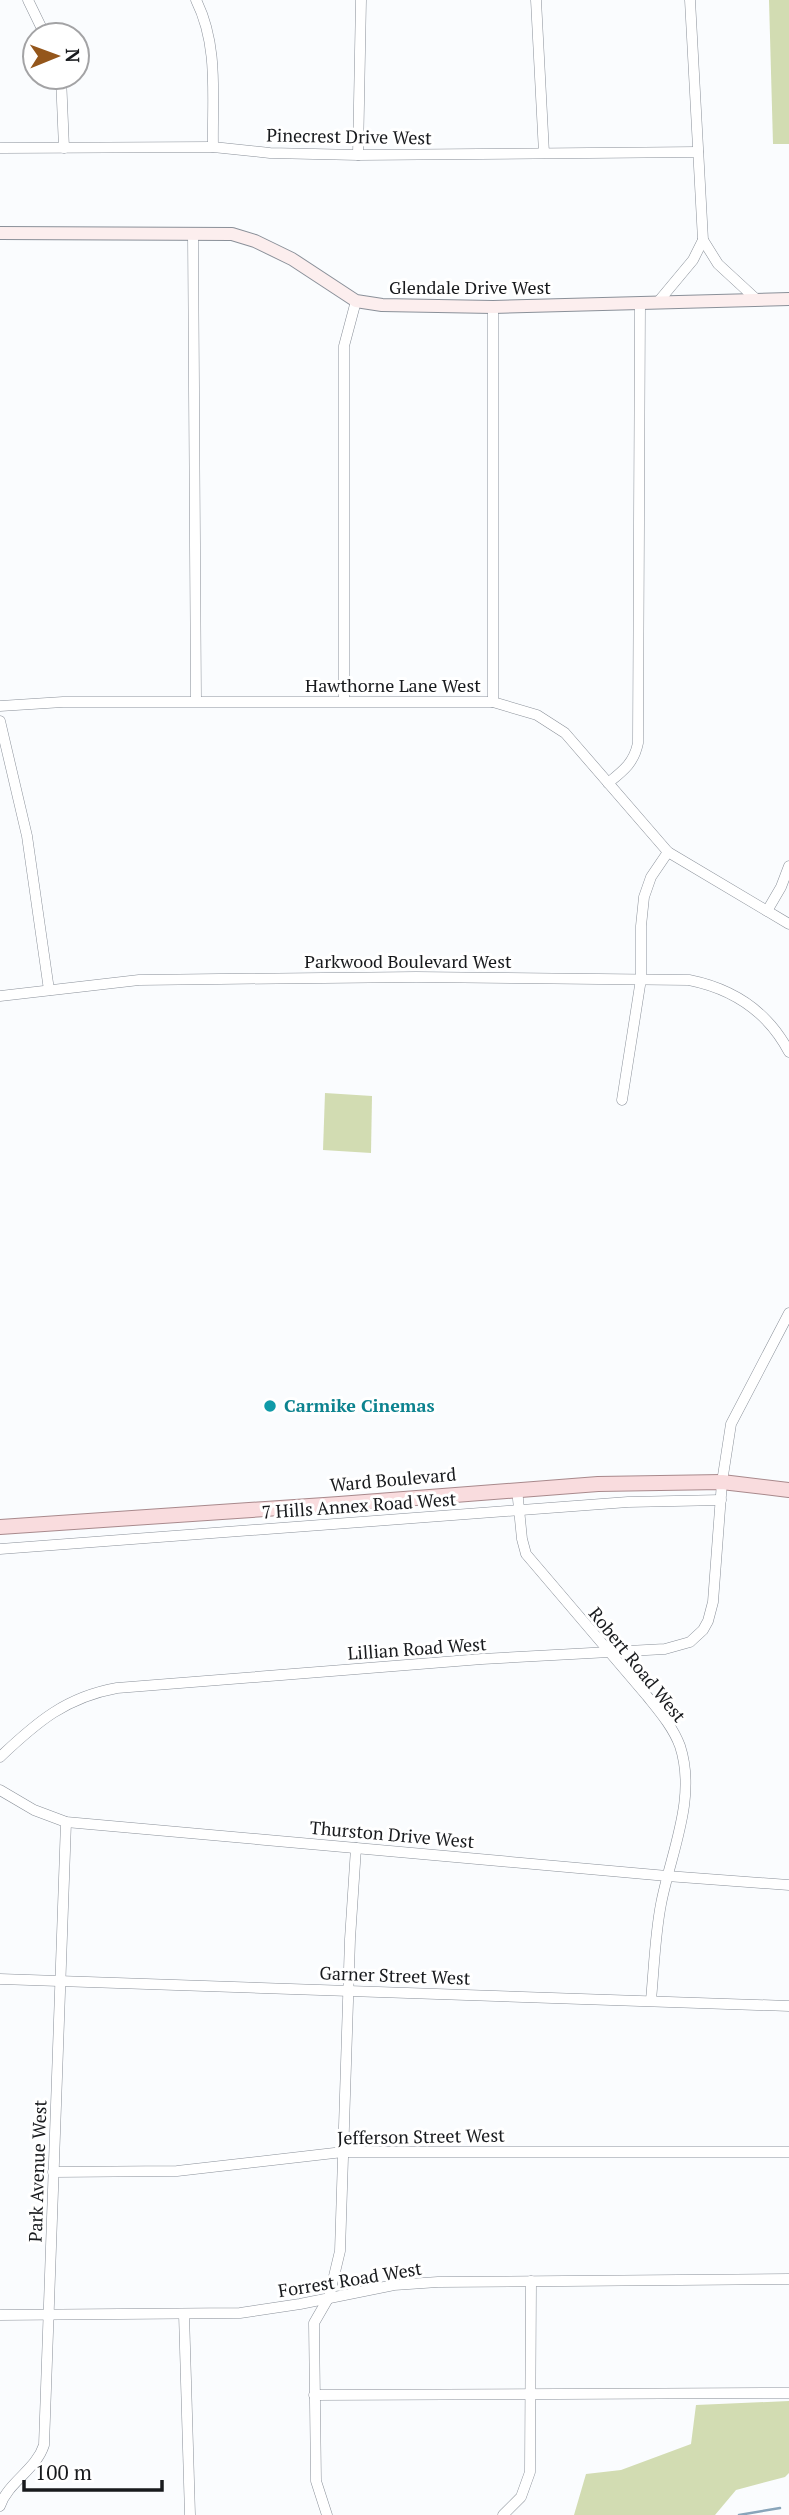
<svg xmlns="http://www.w3.org/2000/svg" width="789" height="2515" font-family="'PT Serif',serif">
  <style>
    .green { fill: #d2dcb2 }
    .lines { fill: none; stroke-linecap: round; stroke-linejoin: round }
    .stream { stroke: #89a5ba; stroke-width: 2.5 }
    .street-casing { stroke: #8a9099; stroke-width: 11 }
    .secondary-casing { stroke: #8a9099; stroke-width: 14 }
    .primary-casing { stroke: #a8898c; stroke-width: 16 }
    .street { stroke: #fff; stroke-width: 10 }
    .secondary { stroke: #fceeee; stroke-width: 12 }
    .primary { stroke: #f9dcde; stroke-width: 14 }
    .culture-dot { fill: #0f9aa8; stroke: #fff; stroke-width: 2.5 }
    .labels { text-anchor: middle; stroke-width: 6; stroke-linejoin: round; paint-order: stroke }
    .street-label { font-size: 18px; fill: #181a1d; stroke: #fff }
    .culture-label { font-size: 18px; font-weight: bold; fill: #0d838f; stroke: #fff; text-anchor: start }
  </style>
  <rect width="100%" height="100%" fill="#fafcfe"/>
  <!-- green -->
  <g class="green">
    <path d="M769,0H789V144H773Z"/>
    <path d="M325,1093L372,1096L371,1153L323,1150Z"/>
    <path d="M789,2401V2473L785,2477L736,2490L715,2515H574L586,2474L621,2470L691,2444L696,2405Z"/>
  </g>
  <g class="lines">
    <!-- stream -->
    <path class="stream" d="M739,2515L780,2508"/>
    <defs>
      <g id="street">
        <path d="M28,0L45,35"/>
        <path d="M196,0C219,46 212,97 213,147"/>
        <path d="M536,0L544,153"/>
        <path d="M690,0L703,240L718,264L756,299"/>
        <path d="M61,77L64,148"/>
        <path d="M0,148L213,147L270,153L358,155L698,152"/>
        <path d="M358,155L361,0"/>
        <path d="M193,233L196,701"/>
        <path d="M658,302L693,260L703,240"/>
        <path d="M344,701V346L356,301"/>
        <path d="M493,702V307"/>
        <path d="M0,706L63,702H493L537,715L565,733L668,852L789,924"/>
        <path d="M0,721L27,836L49,990"/>
        <path d="M608,783C623,771 634,763 638,743L640,303"/>
        <path d="M767,911L781,887L789,866"/>
        <path d="M0,996L139,980L219,979L416,977L689,980C734,989 768,1012 789,1052"/>
        <path d="M622,1100L641,979V926L644,897L651,877L668,852"/>
        <path d="M517,1489L522,1539L526,1554L647,1696C659,1711 673,1727 680,1746C697,1798 671,1852 661,1904C655,1935 654,1968 651,2000"/>
        <path d="M0,1549L628,1502L721,1500"/>
        <path d="M0,1757C37,1722 66,1697 117,1688L482,1659L665,1649L690,1642L703,1630L708,1621L713,1602L722,1482L731,1424L789,1313"/>
        <path d="M0,1790L34,1810L66,1822L667,1876L789,1885"/>
        <path d="M0,1979L789,2006"/>
        <path d="M53,2172L177,2171L343,2152H789"/>
        <path d="M184,2314L190,2515"/>
        <path d="M0,2315L240,2313L300,2304L394,2285L438,2282L789,2279"/>
        <path d="M314,2395L789,2393"/>
        <path d="M0,2506C8,2482 36,2470 44,2445L66,1822"/>
        <path d="M327,2515L316,2481L314,2323L329,2297L340,2251L350,1939L356,1848"/>
        <path d="M503,2515L521,2497L530,2472L531,2281"/>
      </g>
      <path id="secondary" d="M0,233L232,234L255,241L292,259L356,301L382,305L493,307L789,299"/>
      <path id="primary" d="M0,1527L339,1504L598,1484L722,1482L789,1490"/>
    </defs>
    <!-- street casing -->
    <use href="#street" class="street-casing"/>
    <!-- secondary casing -->
    <use href="#secondary" class="secondary-casing"/>
    <!-- primary casing -->
    <use href="#primary" class="primary-casing"/>
    <!-- street -->
    <use href="#street" class="street"/>
    <!-- secondary -->
    <use href="#secondary" class="secondary"/>
    <!-- primary -->
    <use href="#primary" class="primary"/>
  </g>
  <!-- markers -->
  <circle class="culture-dot" cx="270" cy="1406" r="7"/>
  <g class="labels">
    <!-- street labels -->
    <g class="street-label">
      <text transform="translate(349 137) rotate(1)" y="6">Pinecrest Drive West</text>
      <text x="470" y="294">Glendale Drive West</text>
      <text x="393" y="692">Hawthorne Lane West</text>
      <text x="408" y="968">Parkwood Boulevard West</text>
      <text transform="translate(393 1480) rotate(-5)" y="6">Ward Boulevard</text>
      <text transform="translate(359 1506) rotate(-4)" y="6">7 Hills Annex Road West</text>
      <text transform="translate(417 1649) rotate(-4)" y="6">Lillian Road West</text>
      <text transform="translate(637 1665) rotate(51)" y="6">Robert Road West</text>
      <text transform="translate(392 1835) rotate(5)" y="6">Thurston Drive West</text>
      <text transform="translate(395 1976) rotate(2)" y="6">Garner Street West</text>
      <text transform="translate(421 2137) rotate(-1)" y="6">Jefferson Street West</text>
      <text transform="translate(38 2171) rotate(-88)" y="6">Park Avenue West</text>
      <text transform="translate(350 2280) rotate(-9)" y="6">Forrest Road West</text>
    </g>
    <!-- culture labels -->
    <g class="culture-label">
      <text x="284" y="1412">Carmike Cinemas</text>
    </g>
  </g>
  <!-- north arrow -->
  <g transform="translate(56 56) rotate(89)"><circle r="33" fill="#ffffff" stroke="#a3a3a5" stroke-width="2"/>
  <path d="M0-5L12 26L0 18L-12 26Z" fill="#94561b"/>
  <text y="-10" font-size="19" font-weight="bold" text-anchor="middle" fill="#181a1d">N</text>
  </g>
  <!-- scale -->
  <path d="M24 2480v10h138v-10" fill="none" stroke="#181a1d" stroke-width="3.5"/>
  <text x="35" y="2480" font-size="21" fill="#181a1d" stroke="#ffffff" stroke-width="5" paint-order="stroke">100 m</text>
</svg>
